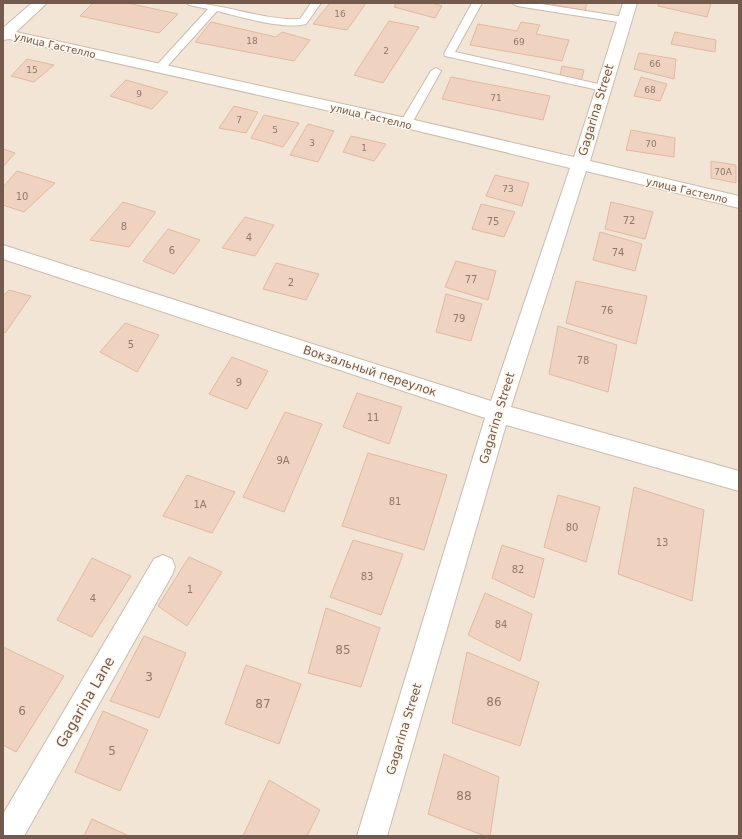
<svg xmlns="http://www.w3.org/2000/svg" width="742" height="839" font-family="'DejaVu Sans',sans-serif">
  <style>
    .residential { fill: #f2e5d5 }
    .building { fill: #efd2c0; stroke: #e1b9a1 }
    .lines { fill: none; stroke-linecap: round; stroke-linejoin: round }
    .service-casing { stroke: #ccbbad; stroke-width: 2 }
    .minor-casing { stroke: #ccbbad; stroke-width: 2 }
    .service { fill: #fff; fill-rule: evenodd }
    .minor { fill: #fff; fill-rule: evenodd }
    .labels { text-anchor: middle; stroke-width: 3; stroke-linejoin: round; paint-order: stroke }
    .far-number-label { font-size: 9px; fill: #927869 }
    .far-street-label { font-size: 10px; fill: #735a4c; stroke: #fef7ed }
    .number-label { font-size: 10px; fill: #927869 }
    .street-label { font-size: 12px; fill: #735a4c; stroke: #fef7ed }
    .near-number-label { font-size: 12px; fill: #927869 }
    .near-street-label { font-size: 14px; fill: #735a4c; stroke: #fef7ed }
  </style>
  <rect width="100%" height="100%" fill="#fbf3e7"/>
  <!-- residential -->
  <rect class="residential" x="3" y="3" width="736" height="833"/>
  <!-- building -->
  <g class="building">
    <path d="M93,3H127L178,14L159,33L80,16Z"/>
    <path d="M330,3H366L347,30L313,24Z"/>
    <path d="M396,3H432L442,6L435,18L394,7Z"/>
    <path d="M547,3H587L585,11Z"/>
    <path d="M659,3H711L707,17L658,6Z"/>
    <path d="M389,21L419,27L383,83L354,75Z"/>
    <path d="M211,22L276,37L282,32L310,40L294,61L195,42Z"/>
    <path d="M521,22L540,25L536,34L569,40L562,61L470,45L478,24L517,31Z"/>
    <path d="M675,32L716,40L715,52L671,44Z"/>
    <path d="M639,53L676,59L674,79L634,69Z"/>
    <path d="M27,59L54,65L34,82L11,76Z"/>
    <path d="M562,66L584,70L581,81L560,76Z"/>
    <path d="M451,77L550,96L543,120L442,99Z"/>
    <path d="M641,77L667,84L660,101L634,96Z"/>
    <path d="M126,80L168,92L152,109L110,96Z"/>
    <path d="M234,106L258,112L246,133L219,128Z"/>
    <path d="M264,115L299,123L283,147L251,138Z"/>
    <path d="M308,124L334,131L318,162L290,155Z"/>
    <path d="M631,130L675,138L674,157L626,150Z"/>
    <path d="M351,136L386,144L374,161L343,152Z"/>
    <path d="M3,149L15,153L3,167Z"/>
    <path d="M711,161L736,165V183L711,178Z"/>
    <path d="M17,171L55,183L24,212L3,205V187Z"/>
    <path d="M495,175L529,183L522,206L486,196Z"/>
    <path d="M123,202L156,212L129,247L90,240Z"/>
    <path d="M611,202L653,212L645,239L605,229Z"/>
    <path d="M481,204L515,212L504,237L472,229Z"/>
    <path d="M245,217L274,225L255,256L222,248Z"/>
    <path d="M168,229L200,240L174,274L143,261Z"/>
    <path d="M600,232L642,244L635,271L593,260Z"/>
    <path d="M456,261L496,271L488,300L445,287Z"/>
    <path d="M276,263L319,274L306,300L263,289Z"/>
    <path d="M576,281L647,296L636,344L566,323Z"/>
    <path d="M9,290L31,296L5,333L3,332V296Z"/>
    <path d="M446,294L482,304L471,341L436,332Z"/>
    <path d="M125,323L159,335L137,372L100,352Z"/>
    <path d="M558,326L617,345L608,392L549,374Z"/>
    <path d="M232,357L268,371L247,409L209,394Z"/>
    <path d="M357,393L402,407L389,444L343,427Z"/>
    <path d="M285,412L322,424L284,512L243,497Z"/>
    <path d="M368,453L447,475L424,550L342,526Z"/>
    <path d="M187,475L235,492L212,533L163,516Z"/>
    <path d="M634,487L704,510L692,601L618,574Z"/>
    <path d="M558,495L600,507L586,562L544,547Z"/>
    <path d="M353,540L403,554L381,615L330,597Z"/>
    <path d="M502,545L544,559L534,598L492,578Z"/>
    <path d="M189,557L222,572L187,626L158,606Z"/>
    <path d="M92,558L131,576L92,637L57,620Z"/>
    <path d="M485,593L532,614L520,661L468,635Z"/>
    <path d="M326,608L380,628L361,687L308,673Z"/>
    <path d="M144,636L186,653L159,718L110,701Z"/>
    <path d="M3,647L64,676L16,752L3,745Z"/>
    <path d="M467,652L539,682L520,746L452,723Z"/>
    <path d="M246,665L301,684L279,744L225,724Z"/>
    <path d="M103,711L148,730L120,791L75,772Z"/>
    <path d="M444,754L499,777L490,836H485L428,814Z"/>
    <path d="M269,780L320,810L307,836H243Z"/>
    <path d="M92,819L129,836H84Z"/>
  </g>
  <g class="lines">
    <defs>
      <g id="service">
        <path d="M187,3C225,3 262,21 300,19L311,3H321L306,24C282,30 242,17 217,11L163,71H155L154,69L155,67L208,9L189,5Z"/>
        <path d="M472,3H482L455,52L603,85L608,88L603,91L445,56L444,54Z"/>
        <path d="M512,3H535L624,17L629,20L624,23L517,6Z"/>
        <path d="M436,68L441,71L412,123L410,125H402L400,123L431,71Z"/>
      </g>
      <g id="minor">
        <path d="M32,3H47L16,32L406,118L574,157L623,3H637L590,161L739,196V208L586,171L511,407L739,471V491L506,425L387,836H357L485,418L3,259V245L491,401L570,168L406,128L9,39L3,40V28Z"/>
        <path d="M163,555L172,559L175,567L172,575L24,836H3V814L154,559Z"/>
      </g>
    </defs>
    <!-- service casing -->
    <use href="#service" class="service-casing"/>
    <!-- minor casing -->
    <use href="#minor" class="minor-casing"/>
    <!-- service -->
    <use href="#service" class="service"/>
    <!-- minor -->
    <use href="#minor" class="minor"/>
  </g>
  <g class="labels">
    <!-- far-number labels -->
    <g class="far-number-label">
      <text x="340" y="17">16</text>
      <text x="252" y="44">18</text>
      <text x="519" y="45">69</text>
      <text x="386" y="54">2</text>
      <text x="655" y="67">66</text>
      <text x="32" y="73">15</text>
      <text x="650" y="93">68</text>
      <text x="139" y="97">9</text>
      <text x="496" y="101">71</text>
      <text x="239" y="123">7</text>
      <text x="275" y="133">5</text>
      <text x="312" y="146">3</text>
      <text x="651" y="147">70</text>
      <text x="364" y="151">1</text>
      <text x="723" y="175">70А</text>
      <text x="508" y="192">73</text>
    </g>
    <!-- far-street labels -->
    <g class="far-street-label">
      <text transform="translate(55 45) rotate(13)" y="4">улица Гастелло</text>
      <text transform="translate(371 116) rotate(13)" y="4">улица Гастелло</text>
      <text transform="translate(687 190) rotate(13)" y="4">улица Гастелло</text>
    </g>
    <!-- number labels -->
    <g class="number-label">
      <text x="22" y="200">10</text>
      <text x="629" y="224">72</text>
      <text x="493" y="225">75</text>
      <text x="124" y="230">8</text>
      <text x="249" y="241">4</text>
      <text x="172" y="254">6</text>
      <text x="618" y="256">74</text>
      <text x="471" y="283">77</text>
      <text x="291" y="286">2</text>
      <text x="607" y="314">76</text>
      <text x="459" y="322">79</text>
      <text x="131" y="348">5</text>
      <text x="583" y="364">78</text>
      <text x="239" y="386">9</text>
      <text x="373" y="421">11</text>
      <text x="283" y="464">9А</text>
      <text x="395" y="505">81</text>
      <text x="200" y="508">1А</text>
      <text x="572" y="531">80</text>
      <text x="662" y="546">13</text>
      <text x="518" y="573">82</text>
      <text x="367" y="580">83</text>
      <text x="190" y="593">1</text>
      <text x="93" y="602">4</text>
      <text x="501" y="628">84</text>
    </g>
    <!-- street labels -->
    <g class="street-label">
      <text transform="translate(596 110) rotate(-73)" y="4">Gagarina Street</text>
      <text transform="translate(370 371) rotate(18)" y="4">Вокзальный переулок</text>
      <text transform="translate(497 418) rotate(-73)" y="4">Gagarina Street</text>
      <text transform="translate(404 729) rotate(-73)" y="4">Gagarina Street</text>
    </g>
    <!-- near-number labels -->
    <g class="near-number-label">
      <text x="343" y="654">85</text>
      <text x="149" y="681">3</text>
      <text x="494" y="706">86</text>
      <text x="263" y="708">87</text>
      <text x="22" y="715">6</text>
      <text x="112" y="755">5</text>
      <text x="464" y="800">88</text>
    </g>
    <!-- near-street labels -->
    <g class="near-street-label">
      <text transform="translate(85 702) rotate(-60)" y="5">Gagarina Lane</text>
    </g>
  </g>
  <!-- border -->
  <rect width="742" height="839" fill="none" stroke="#735a4c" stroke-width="8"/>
</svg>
